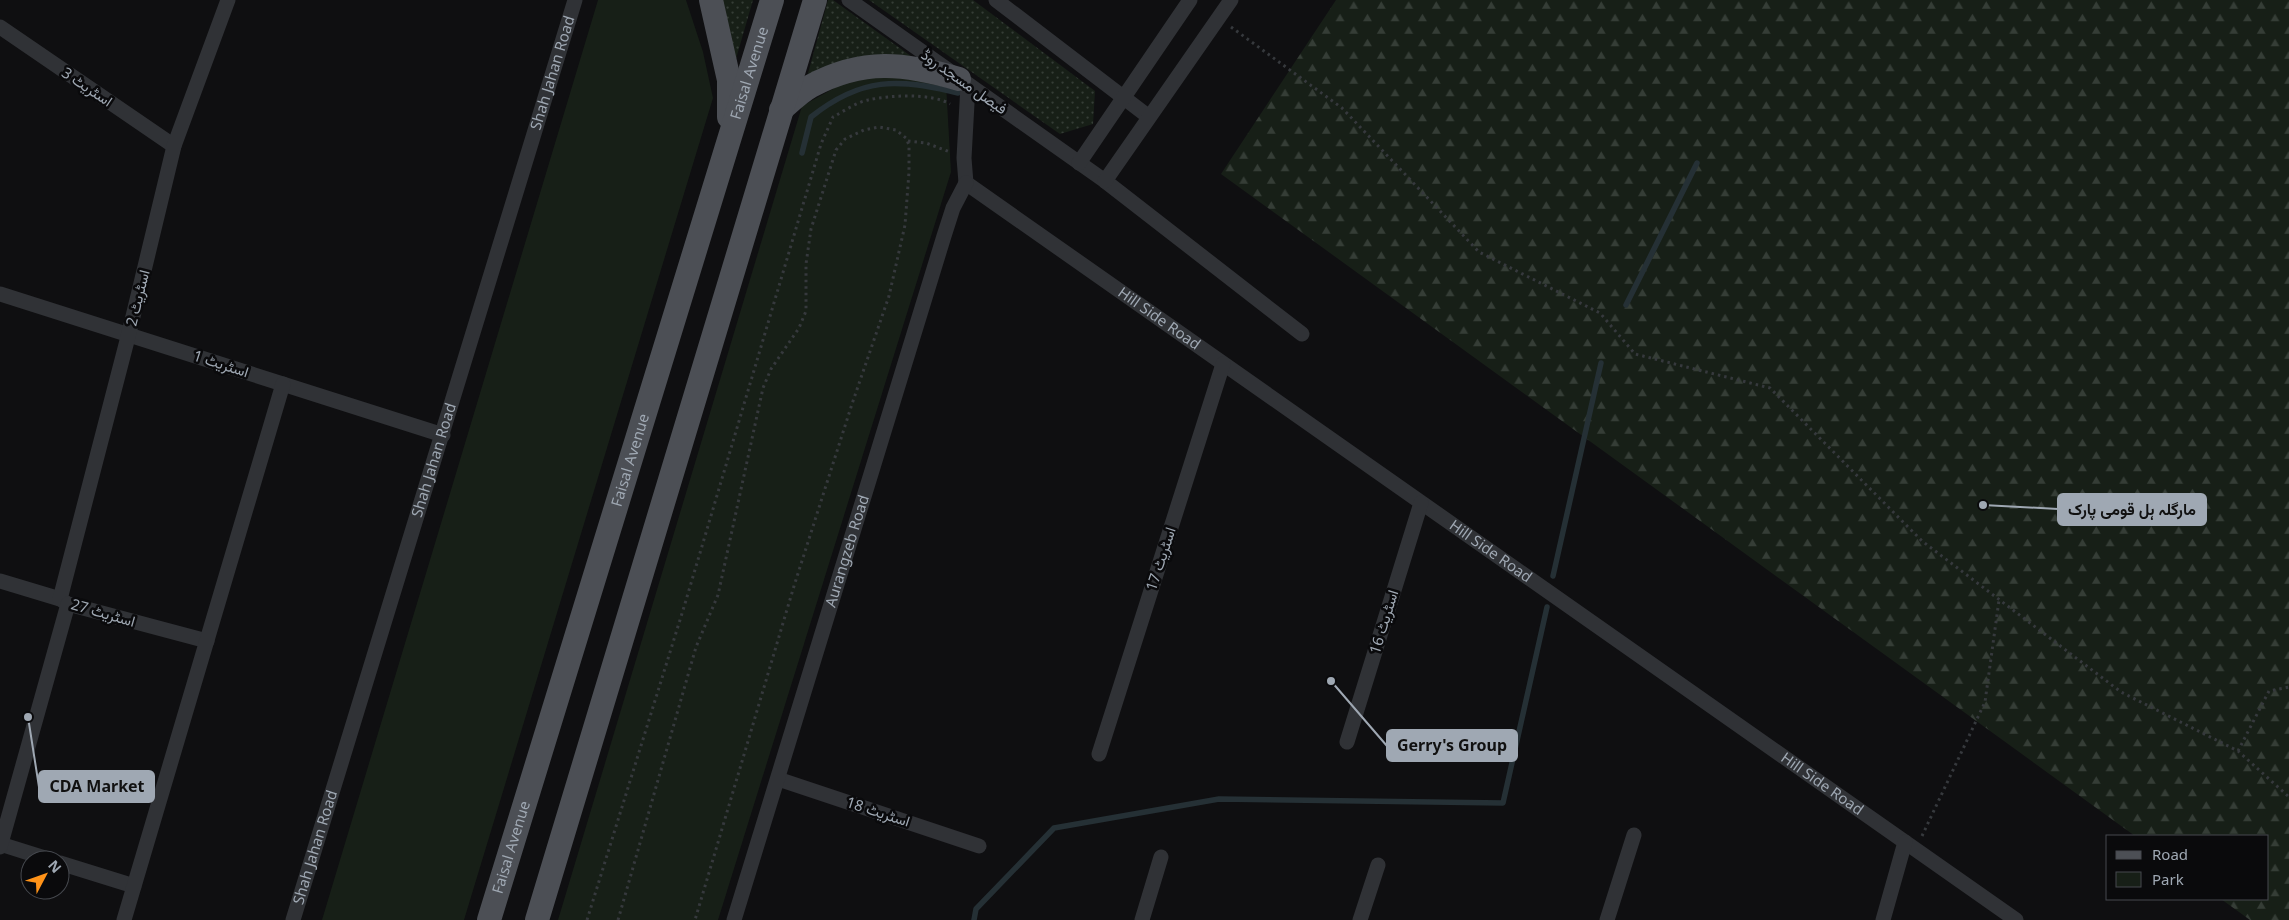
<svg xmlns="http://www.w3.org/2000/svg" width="2289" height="920" font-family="'Noto Sans',Vazirmatn,sans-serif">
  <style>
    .grass { fill: url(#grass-dots) }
    .forest { fill: url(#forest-firs) }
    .park { fill: #171f17 }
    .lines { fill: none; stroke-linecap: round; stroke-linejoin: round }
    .stream { stroke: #253035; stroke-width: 5.5 }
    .path { stroke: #36393d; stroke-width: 3; stroke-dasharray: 2.5 4; stroke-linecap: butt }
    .street { stroke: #303236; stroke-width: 15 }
    .primary { stroke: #4c4f55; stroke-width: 24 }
    .labels { text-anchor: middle; stroke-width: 5; stroke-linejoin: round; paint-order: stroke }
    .street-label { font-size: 15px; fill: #9fa8b3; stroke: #0a0a0c }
    .leader { fill: none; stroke: #9fa8b3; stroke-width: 2 }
    .callout-dot { fill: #9fa8b3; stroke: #0a0a0c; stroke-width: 2 }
    .callout { fill: #9fa8b3; stroke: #9fa8b3; stroke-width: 2 }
    .callout-label { font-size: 16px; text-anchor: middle; font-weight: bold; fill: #111 }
  </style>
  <defs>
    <pattern id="grass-dots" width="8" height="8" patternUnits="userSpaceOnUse" patternTransform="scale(1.25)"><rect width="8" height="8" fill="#171f17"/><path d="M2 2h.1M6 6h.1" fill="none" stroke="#353d36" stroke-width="1.8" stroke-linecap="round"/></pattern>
    <pattern id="forest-firs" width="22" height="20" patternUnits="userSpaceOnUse" patternTransform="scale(1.25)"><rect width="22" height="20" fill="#171f17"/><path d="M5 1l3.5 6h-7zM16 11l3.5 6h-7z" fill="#353d36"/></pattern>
  </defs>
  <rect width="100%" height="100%" fill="#0f0f11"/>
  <!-- grass -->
  <g class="grass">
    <path d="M718,0H753L733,69Z"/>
    <path d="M828,0H833L915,59L856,57L807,77Z"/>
    <path d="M869,0H973L1095,91L1093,124L1060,134Z"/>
  </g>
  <!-- forest -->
  <path class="forest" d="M1336,0H2289V920H2250L2221,899H2268V836H2135L1221,174Z"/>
  <!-- park -->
  <g class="park">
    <path d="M598,0H686L703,52L713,98L464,920H322Z"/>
    <path d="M887,74L946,84L951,172L718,920H558L802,106L847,81Z"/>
  </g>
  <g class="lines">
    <!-- stream -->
    <g class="stream">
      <path d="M802,153L811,117C861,77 898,78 958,93"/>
      <path d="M1626,305L1697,163"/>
      <path d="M1553,576L1601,363"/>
      <path d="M974,920L976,909L1054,828L1219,799L1503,803L1547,607"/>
    </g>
    <!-- path -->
    <g class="path">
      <path d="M1231,27L1342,108L1479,252L1600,313L1635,354L1770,388L1922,541L2121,692L2238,751L2289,797"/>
      <path d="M908,141L926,143L950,152"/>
      <path d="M2238,751L2269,691L2289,687"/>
      <path d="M1922,836L1985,702L1999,600"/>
      <path d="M587,920L684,607L821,144L833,117C844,111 857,102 868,100C890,95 932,93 950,104"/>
      <path d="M618,920L696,647L718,595L763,388L771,369L799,328L806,311V264L811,229L836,150L845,139L864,130L879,127L896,130L906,138L909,145V172L905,225L889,296L852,404L794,586L695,920"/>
    </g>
    <!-- street -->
    <g class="street">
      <path d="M849,0L1105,181L1302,334"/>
      <path d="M996,0L1149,117"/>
      <path d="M0,27L174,146"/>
      <path d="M1079,163L1190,0"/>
      <path d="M1105,181L1231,0"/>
      <path id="s1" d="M966,183L2016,920"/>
      <path d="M966,183L964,158L968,85"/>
      <path d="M0,294L443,435"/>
      <path d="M0,581L60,599L68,604L207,641"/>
      <path d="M60,599L129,333L174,146L228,0"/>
      <path d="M1347,742L1421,503"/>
      <path d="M1099,754L1223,364"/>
      <path d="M778,779L979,846"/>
      <path d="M0,844L51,860"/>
      <path d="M0,847L68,604"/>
      <path d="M60,863L134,886"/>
      <path d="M124,920L283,384"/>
      <path id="s2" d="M293,920L575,0"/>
      <path id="s3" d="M734,920L944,236L953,208L966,183"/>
      <path d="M1142,920L1161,857"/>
      <path d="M1360,920L1378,865"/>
      <path d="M1607,920L1634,835"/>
      <path d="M1883,920L1905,842"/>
    </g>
    <!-- primary -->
    <g class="primary">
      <path d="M711,0L729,80V117"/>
      <path d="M781,110C790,102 800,92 811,86C863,58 905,63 959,79"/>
      <path id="s4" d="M489,920L772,0"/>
      <path d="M537,920L815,0"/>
    </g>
  </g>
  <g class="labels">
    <!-- street labels -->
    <g class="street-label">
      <text dy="5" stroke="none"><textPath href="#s2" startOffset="886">Shah Jahan Road</textPath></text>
      <text dy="5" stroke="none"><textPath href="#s4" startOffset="886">Faisal Avenue</textPath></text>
      <text transform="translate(964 82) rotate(35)" y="5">فیصل مسجد روڈ</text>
      <text transform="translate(87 87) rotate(34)" y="5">اسٹریٹ 3</text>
      <text transform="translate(138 298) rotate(-76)" y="5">اسٹریٹ 2</text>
      <text dy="5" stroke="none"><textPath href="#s1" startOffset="236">Hill Side Road</textPath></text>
      <text transform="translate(221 364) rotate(18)" y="5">اسٹریٹ 1</text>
      <text dy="5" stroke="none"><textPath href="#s2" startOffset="481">Shah Jahan Road</textPath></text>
      <text dy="5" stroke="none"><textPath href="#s4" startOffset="481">Faisal Avenue</textPath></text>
      <text dy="5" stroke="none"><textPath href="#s3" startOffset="386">Aurangzeb Road</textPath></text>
      <text dy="5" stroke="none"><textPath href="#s1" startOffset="641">Hill Side Road</textPath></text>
      <text transform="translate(1161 559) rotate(-72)" y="5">اسٹریٹ 17</text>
      <text transform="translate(103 613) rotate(16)" y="5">اسٹریٹ 27</text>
      <text transform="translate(1384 622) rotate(-73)" y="5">اسٹریٹ 16</text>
      <text dy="5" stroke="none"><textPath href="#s1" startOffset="1046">Hill Side Road</textPath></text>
      <text transform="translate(878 812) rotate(18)" y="5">اسٹریٹ 18</text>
      <text dy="5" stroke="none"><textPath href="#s2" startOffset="76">Shah Jahan Road</textPath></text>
      <text dy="5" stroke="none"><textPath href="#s4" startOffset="76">Faisal Avenue</textPath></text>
    </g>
  </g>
  <!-- callouts -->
  <path class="leader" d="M1983 505L2058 509M1331 681L1387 746M28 717L39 787"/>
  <g class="callout-dot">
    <circle cx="1983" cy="505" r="5"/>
    <circle cx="1331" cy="681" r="5"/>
    <circle cx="28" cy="717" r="5"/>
  </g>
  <g class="callout">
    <rect x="2058" y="494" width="148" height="31" rx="5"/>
    <rect x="1387" y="730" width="130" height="31" rx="5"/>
    <rect x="39" y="771" width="115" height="31" rx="5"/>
  </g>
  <g class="callout-label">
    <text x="2132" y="515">مارگلہ ہل قومی پارک</text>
    <text x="1452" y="751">Gerry's Group</text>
    <text x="97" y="792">CDA Market</text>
  </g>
  <!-- legend -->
  <rect x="2106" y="835" width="162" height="65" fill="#0a0a0c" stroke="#46494f"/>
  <rect x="2116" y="851" width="25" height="8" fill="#4c4f55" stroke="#46494f"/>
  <text x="2152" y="860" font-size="15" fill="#9fa8b3">Road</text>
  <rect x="2116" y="872" width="25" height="15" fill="#171f17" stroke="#46494f"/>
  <text x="2152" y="885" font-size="15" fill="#9fa8b3">Park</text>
  <!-- north arrow -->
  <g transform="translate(45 875) rotate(49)"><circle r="24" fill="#0a0a0c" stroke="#46494f"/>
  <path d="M0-4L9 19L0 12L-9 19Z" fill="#ff9319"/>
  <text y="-8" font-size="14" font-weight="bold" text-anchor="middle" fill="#9fa8b3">N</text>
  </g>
</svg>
